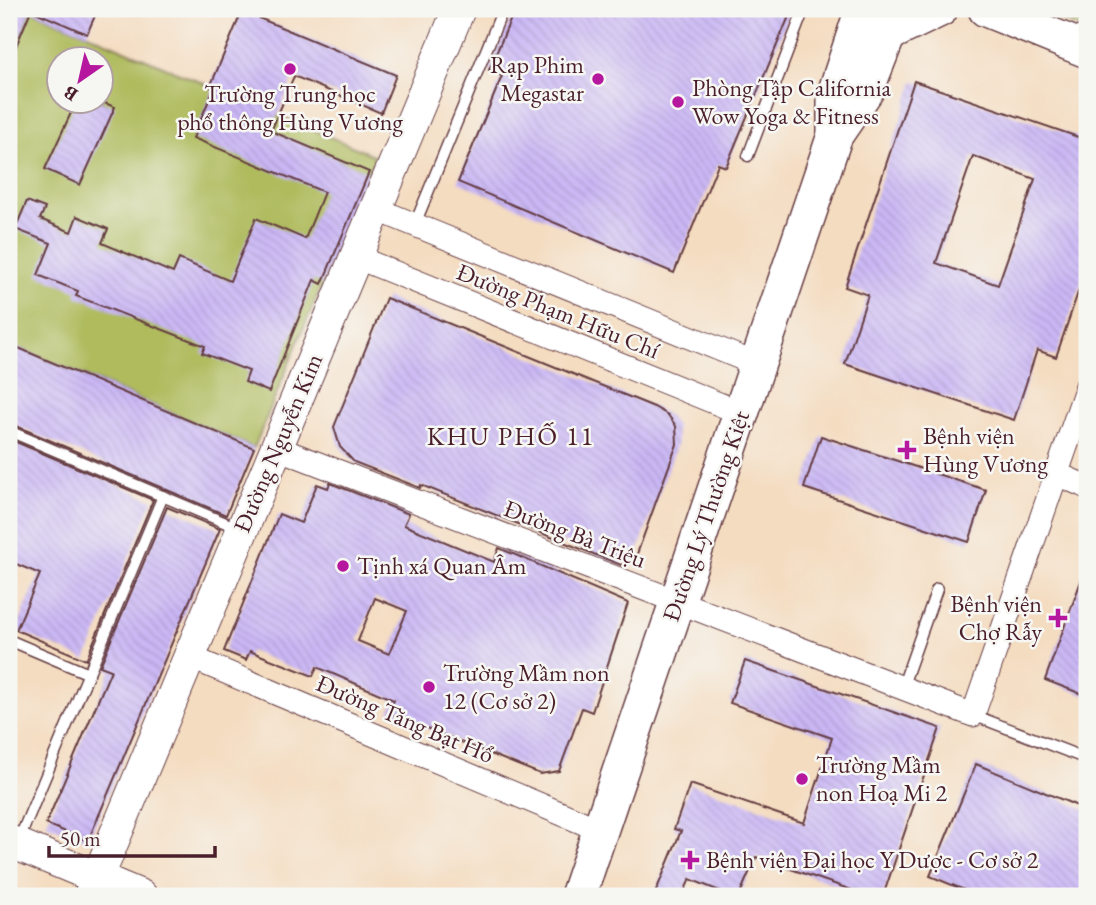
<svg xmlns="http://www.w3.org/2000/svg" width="1096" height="905" font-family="'EB Garamond',serif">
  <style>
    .park { fill: url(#park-crowns); stroke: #7c6d44; stroke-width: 2 }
    .garden { fill: #afbb5d; stroke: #7c6d44; stroke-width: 2; fill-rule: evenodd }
    .building { fill: url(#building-back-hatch); fill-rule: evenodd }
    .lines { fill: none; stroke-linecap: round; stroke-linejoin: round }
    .lane-casing { stroke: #643b41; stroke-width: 13 }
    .street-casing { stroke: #643b41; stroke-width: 25 }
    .secondary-casing { stroke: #643b41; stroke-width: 34 }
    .primary-casing { stroke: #643b41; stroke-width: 38 }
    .lane { stroke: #fff; stroke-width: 10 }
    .street { stroke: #fff; stroke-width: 23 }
    .secondary { stroke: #fff; stroke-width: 32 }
    .primary { stroke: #fff; stroke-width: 35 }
    .poi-dot { fill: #b5179e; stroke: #f6f6f2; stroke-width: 2.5 }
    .labels { text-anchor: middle; stroke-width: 5; stroke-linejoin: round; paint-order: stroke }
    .poi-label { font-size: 24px; fill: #4a1f2b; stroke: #f6f6f2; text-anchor: start }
    .street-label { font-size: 24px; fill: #4a1f2b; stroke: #f6f6f2 }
    .neighbourhood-label { font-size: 26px; letter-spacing: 2px; fill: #4a1f2b; stroke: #f6f6f2 }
  </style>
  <defs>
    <pattern id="park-crowns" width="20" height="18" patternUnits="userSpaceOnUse" patternTransform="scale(1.75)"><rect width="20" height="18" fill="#afbb5d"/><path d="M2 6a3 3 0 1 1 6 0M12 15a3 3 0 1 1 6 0" fill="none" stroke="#90974d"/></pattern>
    <pattern id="building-back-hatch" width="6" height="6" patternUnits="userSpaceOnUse" patternTransform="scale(1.75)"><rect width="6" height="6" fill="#cab7f5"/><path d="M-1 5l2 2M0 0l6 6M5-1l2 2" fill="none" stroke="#af9dd2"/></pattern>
  </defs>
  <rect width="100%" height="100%" fill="#f6f6f2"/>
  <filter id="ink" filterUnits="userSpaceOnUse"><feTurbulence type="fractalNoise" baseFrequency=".0143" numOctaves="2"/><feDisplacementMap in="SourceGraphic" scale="14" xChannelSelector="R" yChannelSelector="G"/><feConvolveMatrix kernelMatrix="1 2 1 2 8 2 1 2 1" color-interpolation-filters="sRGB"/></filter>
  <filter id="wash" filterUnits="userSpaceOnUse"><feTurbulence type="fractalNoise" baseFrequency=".00686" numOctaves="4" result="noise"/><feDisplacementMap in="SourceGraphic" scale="28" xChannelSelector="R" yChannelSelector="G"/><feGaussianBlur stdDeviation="1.57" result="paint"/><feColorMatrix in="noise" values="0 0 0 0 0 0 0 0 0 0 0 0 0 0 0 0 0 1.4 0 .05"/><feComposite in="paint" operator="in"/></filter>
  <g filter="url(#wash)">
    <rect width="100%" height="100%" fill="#f4dcc0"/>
    <!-- park -->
    <path class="park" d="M1034,9H1087V31Z"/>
    <!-- garden -->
    <path class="garden" d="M31,10L375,156L254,448L9,344V63ZM60,60H102V102H60Z"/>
    <g id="blocks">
      <!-- building -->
      <g class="building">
        <path d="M9,9H98L87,34L31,10L9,63Z"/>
        <path d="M515,9H792L726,167L718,164L674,273L458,182L502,76L489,70Z"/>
        <path d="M242,11L396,75L381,113L294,76L271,131L369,172L322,284L314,280L269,392L245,382L249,371L202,353L205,346L76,296L78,291L38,275L51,243L15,229L27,201L45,208L40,219L71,232L77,216L108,229L102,243L173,273L179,259L230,281L256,218L305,239L324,192L193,138L214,88L210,87Z"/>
        <path d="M914,81L1087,140V266L1056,357L1037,350L1014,420L845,364L868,295L845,287ZM973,156L1035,179L998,285L936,263Z"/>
        <path d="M76,102H102L115,107L80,185L45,169Z"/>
        <path d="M386,298L654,407L668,415L676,426L677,444L637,554L633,559L621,565L421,485L420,488L354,462L340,447L334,427Z"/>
        <path d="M9,344L254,448L226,515L9,423Z"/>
        <path d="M821,436L986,490L969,542L804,488Z"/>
        <path d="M9,439L153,500L86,660L16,630L40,574L9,561Z"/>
        <path d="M330,483L409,514L404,525L494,562L499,548L628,603L592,712L582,708L559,771L540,774L389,713L394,700L317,667L313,676L250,651L246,660L224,651L279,514L301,523L317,484L328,488ZM375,598L407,611L389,654L358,641Z"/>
        <path d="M167,507L220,529L88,841L46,824L111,670L100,666Z"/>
        <path d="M1085,570H1087V647L1082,661L1087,663V696L1045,680Z"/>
        <path d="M745,661L940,728L883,896H869L756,857L739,896H732L690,879L682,896H654L681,831L674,829L690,784L804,823L832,738L730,703Z"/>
        <path d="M976,764L1087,810V896H979L930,876Z"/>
      </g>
    </g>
  </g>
  <g filter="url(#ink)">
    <use href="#blocks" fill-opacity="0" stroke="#643b41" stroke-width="2"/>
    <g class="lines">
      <defs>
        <g id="lane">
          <path d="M748,156L804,9"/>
          <path d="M415,224L503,9"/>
          <path d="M9,431L240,529"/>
          <path d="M9,640L89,674"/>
          <path d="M902,688L937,589"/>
          <path d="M973,715L1087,759"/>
          <path d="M18,842L163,496"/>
        </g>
        <g id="street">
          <path d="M376,209L758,365"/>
          <path d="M356,257L741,413"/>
          <path d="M277,448L973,715L1087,386"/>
          <path d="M1057,474L1087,487"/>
          <path d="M190,657L600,830"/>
        </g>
        <g id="secondary">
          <path d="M9,841L141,896"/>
          <path d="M90,896L459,9"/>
        </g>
        <g id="primary">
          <path d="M986,9L1087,50"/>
          <path d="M888,34L940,9"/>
          <path d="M835,135V94L863,9"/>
          <path d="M578,896L835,135L866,90L898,9"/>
        </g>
      </defs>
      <!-- lane casing -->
      <use href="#lane" class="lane-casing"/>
      <!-- street casing -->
      <use href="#street" class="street-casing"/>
      <!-- secondary casing -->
      <use href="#secondary" class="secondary-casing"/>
      <!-- primary casing -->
      <use href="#primary" class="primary-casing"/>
      <!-- lane -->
      <use href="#lane" class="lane"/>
      <!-- street -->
      <use href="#street" class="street"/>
      <!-- secondary -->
      <use href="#secondary" class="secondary"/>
      <!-- primary -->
      <use href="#primary" class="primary"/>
    </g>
  </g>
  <!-- markers -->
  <g class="poi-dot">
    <circle cx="290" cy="69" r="7"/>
    <circle cx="598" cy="79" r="7"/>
    <circle cx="678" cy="102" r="7"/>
    <path d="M903.5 439.5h7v7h7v7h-7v7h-7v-7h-7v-7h7z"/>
    <circle cx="343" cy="566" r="7"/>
    <path d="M1054.5 607.5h7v7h7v7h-7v7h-7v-7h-7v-7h7z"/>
    <circle cx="429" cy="687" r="7"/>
    <circle cx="802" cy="779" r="7"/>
    <path d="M686.5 849.5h7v7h7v7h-7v7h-7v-7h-7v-7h7z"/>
  </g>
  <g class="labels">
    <!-- poi labels -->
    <g class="poi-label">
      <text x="584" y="73" text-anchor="end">Rạp Phim<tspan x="584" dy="28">Megastar</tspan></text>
      <text x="692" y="96">Phòng Tập California<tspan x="692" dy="28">Wow Yoga &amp; Fitness</tspan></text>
      <text x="290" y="102" text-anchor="middle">Trường Trung học<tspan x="290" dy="28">phổ thông Hùng Vương</tspan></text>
      <text x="923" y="444">Bệnh viện<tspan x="923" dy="28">Hùng Vương</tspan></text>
      <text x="357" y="574">Tịnh xá Quan Âm</text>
      <text x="1042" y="612" text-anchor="end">Bệnh viện<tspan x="1042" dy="28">Chợ Rẫy</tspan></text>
      <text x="443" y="681">Trường Mầm non<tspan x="443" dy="28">12 (Cơ sở 2)</tspan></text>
      <text x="816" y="773">Trường Mầm<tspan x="816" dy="28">non Hoạ Mi 2</tspan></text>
      <text x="706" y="868">Bệnh viện Đại học Y Dược - Cơ sở 2</text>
    </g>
    <!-- street labels -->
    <g class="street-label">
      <text transform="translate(558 311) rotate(22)" y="8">Đường Phạm Hữu Chí</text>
      <text transform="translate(278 443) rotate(-67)" y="8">Đường Nguyễn Kim</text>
      <text transform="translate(706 516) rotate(-71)" y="8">Đường Lý Thường Kiệt</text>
      <text transform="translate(575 534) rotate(21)" y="8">Đường Bà Triệu</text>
      <text transform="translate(405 719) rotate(23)" y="8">Đường Tăng Bạt Hổ</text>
    </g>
    <!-- neighbourhood labels -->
    <g class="neighbourhood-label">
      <text x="511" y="445">KHU PHỐ 11</text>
    </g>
  </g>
  <!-- margin -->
  <rect width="1096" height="905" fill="none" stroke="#f6f6f2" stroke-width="35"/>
  <!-- north arrow -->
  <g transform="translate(80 80) rotate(214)"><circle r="33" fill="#f6f6f2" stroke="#b1a0a2" stroke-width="2"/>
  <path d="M0-5L12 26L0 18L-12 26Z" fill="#b5179e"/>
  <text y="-10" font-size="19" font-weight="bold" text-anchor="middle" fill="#4a1f2b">B</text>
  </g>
  <!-- scale -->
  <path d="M49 846v10h166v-10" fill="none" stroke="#4a1f2b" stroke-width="3.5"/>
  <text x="60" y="846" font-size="21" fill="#4a1f2b" stroke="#f6f6f2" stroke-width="5" paint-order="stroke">50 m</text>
</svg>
